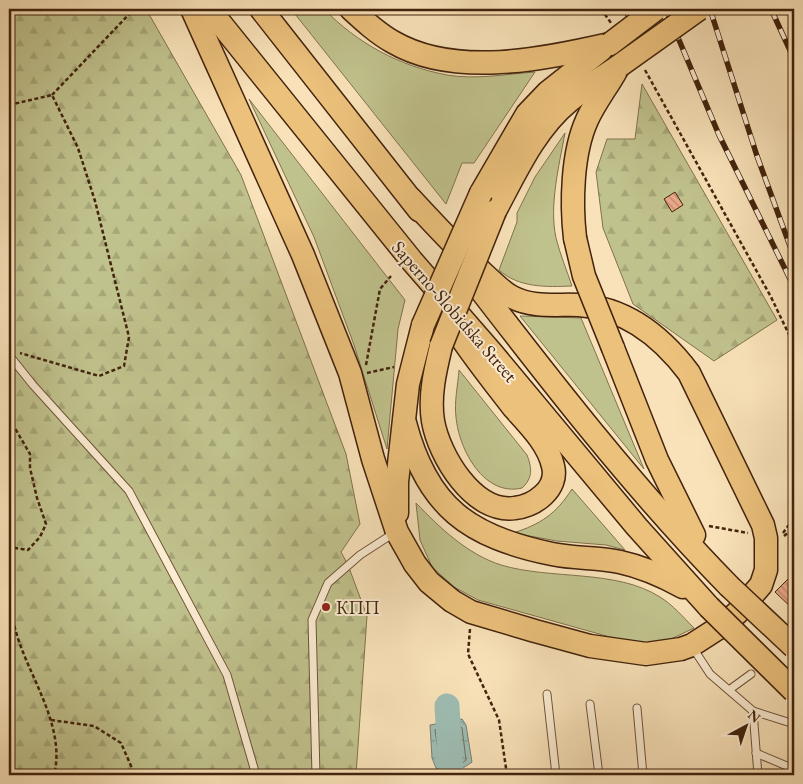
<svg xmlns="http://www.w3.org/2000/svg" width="803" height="784" font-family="'EB Garamond',serif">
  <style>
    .green { fill: #c0c28d; stroke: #81724d }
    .forest { fill: url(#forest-firs); stroke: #81724d }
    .water { fill: url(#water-ripples); stroke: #797f71 }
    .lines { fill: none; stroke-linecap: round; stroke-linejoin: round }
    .shore { stroke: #707060; stroke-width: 1 }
    .river { stroke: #9ebdb3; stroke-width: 25 }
    .building { fill: url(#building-back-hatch); stroke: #42230d }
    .lane-casing { stroke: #705338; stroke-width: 9 }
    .primary-casing { stroke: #42230d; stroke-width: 25 }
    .path { stroke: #42230d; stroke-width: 2.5; stroke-dasharray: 4 2.5; stroke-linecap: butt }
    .lane { stroke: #fbecd2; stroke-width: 7 }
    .primary { stroke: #ecc17c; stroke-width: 22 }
    .rail-casing { stroke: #42230d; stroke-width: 5.5 }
    .rail { stroke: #fbecd2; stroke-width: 4; stroke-dasharray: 11; stroke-linecap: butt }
    .primary-bridge-casing { stroke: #42230d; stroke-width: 25; stroke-linecap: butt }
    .primary-bridge { stroke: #ecc17c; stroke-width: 22 }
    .poi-dot { fill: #8f2418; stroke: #fbecd2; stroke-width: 2 }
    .labels { text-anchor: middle; stroke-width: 4; stroke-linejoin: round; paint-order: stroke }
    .street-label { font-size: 19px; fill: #42230d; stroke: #fbecd2 }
    .poi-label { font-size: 19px; fill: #42230d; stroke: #fbecd2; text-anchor: start }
  </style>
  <defs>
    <pattern id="forest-firs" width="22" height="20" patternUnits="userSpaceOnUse" patternTransform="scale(1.25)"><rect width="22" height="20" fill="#c0c28d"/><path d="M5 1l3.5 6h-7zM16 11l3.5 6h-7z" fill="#a6a678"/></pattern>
    <pattern id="water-ripples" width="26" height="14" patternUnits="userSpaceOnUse" patternTransform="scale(1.25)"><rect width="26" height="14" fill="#9ebdb3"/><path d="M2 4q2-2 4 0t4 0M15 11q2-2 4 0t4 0" fill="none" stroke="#829990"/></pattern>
    <pattern id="building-back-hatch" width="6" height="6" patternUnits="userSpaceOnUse" patternTransform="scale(1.25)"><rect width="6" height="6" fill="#eca98a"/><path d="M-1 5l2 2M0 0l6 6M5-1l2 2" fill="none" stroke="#c1896f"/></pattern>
  </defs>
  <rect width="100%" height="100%" fill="#f9e2b9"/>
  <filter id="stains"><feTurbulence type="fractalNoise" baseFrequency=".004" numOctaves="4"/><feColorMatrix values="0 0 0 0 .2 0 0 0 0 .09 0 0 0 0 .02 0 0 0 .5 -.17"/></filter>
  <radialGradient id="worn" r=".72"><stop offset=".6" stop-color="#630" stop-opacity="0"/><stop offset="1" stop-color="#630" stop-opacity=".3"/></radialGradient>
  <!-- green -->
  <g class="green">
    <path d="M291,9H324C357,43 399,66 447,75C475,80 507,74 535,72L474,163H462L446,204Z"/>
    <path d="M249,99L405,300L398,329L387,449L354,345L314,237Z"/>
    <path d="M565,133C559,166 549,205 556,238C560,254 567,271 572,286C546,287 519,288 499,270L517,222V213L535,177Z"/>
    <path d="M520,316L581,318L644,469Z"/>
    <path d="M459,370L527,455C532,468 533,478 522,488C484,497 459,450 456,417C454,402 458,385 459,370Z"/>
    <path d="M572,489L625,550L606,545L557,541L513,533C541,524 556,514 572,489Z"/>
    <path d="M416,503C440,528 467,554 501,565C551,580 616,569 660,597C673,605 683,617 694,628L667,641L638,643L610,637L478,600L454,587L432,567L420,540Z"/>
  </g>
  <!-- forest -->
  <g class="forest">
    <path d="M9,9H146L241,175L346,454L360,524L341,552L348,565L367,616L356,775H9Z"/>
    <path d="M642,84L777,320L714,361L633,304L603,228L596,172L607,139H635Z"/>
  </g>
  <!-- water -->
  <path class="water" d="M462,719L466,725L472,762C460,771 450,774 436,768L432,758L430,725Z"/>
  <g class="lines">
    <!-- shore -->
    <g class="shore">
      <path d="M458,724L462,728L466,760C459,767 449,769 440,764L435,730Z"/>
      <path d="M454,731L456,733L459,757L446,760L443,755L442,735Z"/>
    </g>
    <!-- river -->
    <path class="river" d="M447,706L451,775"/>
  </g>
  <!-- building -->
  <g class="building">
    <path d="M675,192L683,205L672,212L664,199Z"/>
    <path d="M789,578L794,584V610L775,592Z"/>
  </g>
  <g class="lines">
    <defs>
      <g id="lane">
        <path d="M9,355L33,385L129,491L227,675L256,775"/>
        <path d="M693,648L710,674L753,711L794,724"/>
        <path d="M729,690L751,674"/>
        <path d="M547,694L556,775"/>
        <path d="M590,704L599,775"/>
        <path d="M637,708L643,775"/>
        <path d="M753,711L758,775"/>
        <path d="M756,753L794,769"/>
        <path d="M316,775L312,620L328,583L360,555L394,533"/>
      </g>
      <g id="primary">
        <path d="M192,9L303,255L350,373L373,459L397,532L415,564L429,582L452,601L471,612L535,631L590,646L646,654L681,649L692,645L720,627L737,613L761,585L766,570V538L763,525L689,373C662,337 626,308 579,305C557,304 533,308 512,297C502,292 494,283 485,275C459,251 435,225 411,199"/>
        <path d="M209,9L412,261L492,353L637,527L709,607"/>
        <path d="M261,9L419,210"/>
        <path d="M351,9C364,21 377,33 393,42C455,78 544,59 610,44"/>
        <path d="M481,193L527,114L548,92L601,50"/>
        <path d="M495,211C515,174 535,129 568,102C584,88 602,78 619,66"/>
        <path d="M575,238C571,203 572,153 587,120C594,104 607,87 616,71"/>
        <path d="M466,271C549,379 634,489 729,586"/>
        <path d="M441,346C435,371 429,396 433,421C439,456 474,514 515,508C534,506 559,489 553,466C548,443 528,424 513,407C493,381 472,355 454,327"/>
        <path d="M613,348L657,460L694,535"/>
        <path d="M405,423C427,507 469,537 552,554C575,559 598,557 620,562C643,567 663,576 683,587"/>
        <path d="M397,513V482L408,384L423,325"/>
      </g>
    </defs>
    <!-- lane casing -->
    <use href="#lane" class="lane-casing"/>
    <!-- primary casing -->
    <use href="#primary" class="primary-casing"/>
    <!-- path -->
    <g class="path">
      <path d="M601,9L611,23"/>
      <path d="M645,70L771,297L794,345"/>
      <path d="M52,95L134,9"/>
      <path d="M9,105L52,95L78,148L95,201L129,337L124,366L99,376L20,353"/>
      <path d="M366,365L380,289L391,276"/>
      <path d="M367,373L394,367"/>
      <path d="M9,418L30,454V468L37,498L46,524L40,537L28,550L9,547"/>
      <path d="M709,526L748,533"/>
      <path d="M783,533L794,518"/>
      <path d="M784,536L794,528"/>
      <path d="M9,607C13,620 16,634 21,647C36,687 65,732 54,775"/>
      <path d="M470,629L468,654L499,720L507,775"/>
      <path d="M51,720L94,726L121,743L135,775"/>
    </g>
    <!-- lane -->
    <use href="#lane" class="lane"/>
    <!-- primary -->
    <use href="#primary" class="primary"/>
    <defs>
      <g id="rail">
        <path d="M626,9L629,19"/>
        <path d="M666,9L719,135L794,287"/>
        <path d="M710,9L757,156L794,257"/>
        <path d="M771,9L794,59"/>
      </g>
    </defs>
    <!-- rail casing -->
    <use href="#rail" class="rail-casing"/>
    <!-- rail -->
    <use href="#rail" class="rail"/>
    <defs>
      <g id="primary-bridge">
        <path d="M610,44L656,9"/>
        <path d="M619,66L699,9"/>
        <path d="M575,238L584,276L613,348"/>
        <path d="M423,325L481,193"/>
        <path d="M441,346L495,211"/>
        <path d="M729,586L794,647"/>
        <path d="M709,607L794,691"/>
      </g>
    </defs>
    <!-- primary-bridge casing -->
    <use href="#primary-bridge" class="primary-bridge-casing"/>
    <!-- primary-bridge -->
    <use href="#primary-bridge" class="primary-bridge"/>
  </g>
  <!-- markers -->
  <circle class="poi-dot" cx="326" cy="607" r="5"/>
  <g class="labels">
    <!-- street labels -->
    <g class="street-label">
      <text transform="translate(455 311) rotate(49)" y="7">Saperno-Slobidska Street</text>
    </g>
    <!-- poi labels -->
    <g class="poi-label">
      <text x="336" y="614">КПП</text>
    </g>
  </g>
  <!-- margin -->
  <rect width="803" height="784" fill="none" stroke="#f9e2b9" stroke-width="30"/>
  <rect x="10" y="10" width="783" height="764" fill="none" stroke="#42230d" stroke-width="2.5"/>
  <rect x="15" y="15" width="773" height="754" fill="none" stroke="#42230d"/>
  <!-- north arrow -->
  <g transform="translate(746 726) rotate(40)" stroke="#fbecd2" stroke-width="4" paint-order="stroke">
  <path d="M0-4L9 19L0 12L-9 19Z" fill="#42230d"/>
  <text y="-8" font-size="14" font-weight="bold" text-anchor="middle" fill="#42230d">N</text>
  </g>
  <rect width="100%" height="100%" filter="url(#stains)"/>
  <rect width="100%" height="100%" fill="url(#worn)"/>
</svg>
